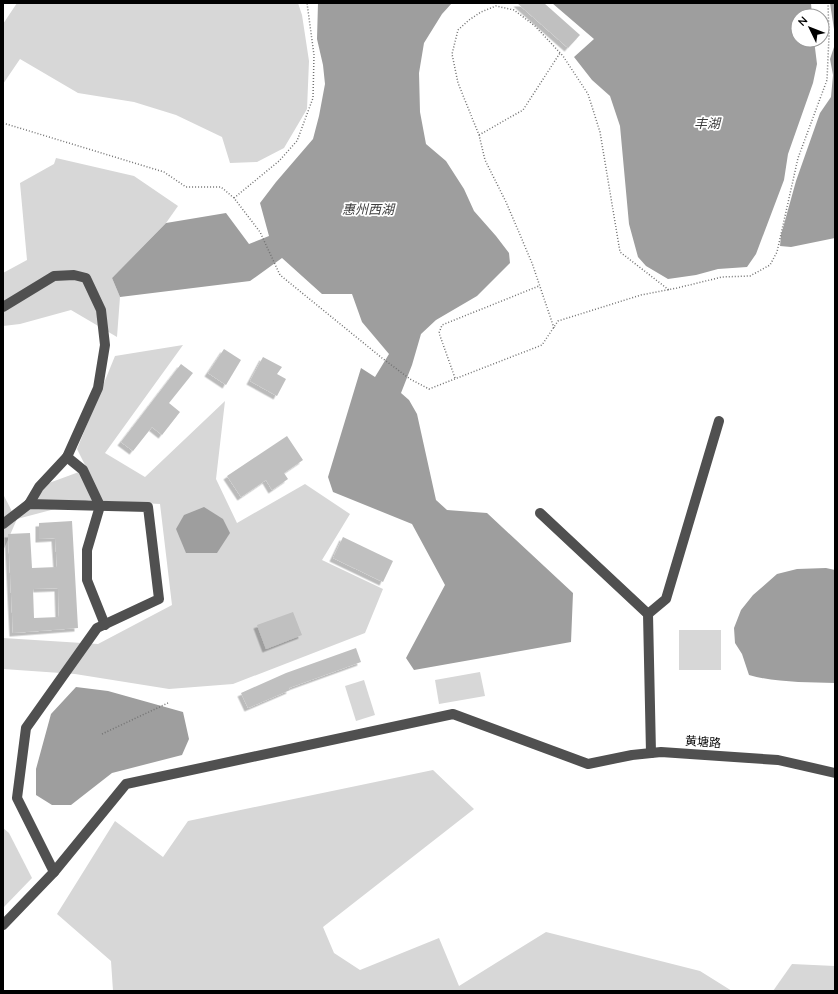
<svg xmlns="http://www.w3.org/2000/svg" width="838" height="994" font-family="Quicksand,'Noto Sans SC',sans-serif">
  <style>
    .green { fill: #d7d7d7 }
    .water { fill: #9e9e9e }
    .building { fill: #c0c0c0; fill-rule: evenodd; filter: url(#shadow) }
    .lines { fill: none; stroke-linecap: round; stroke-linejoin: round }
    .path { stroke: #727272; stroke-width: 1.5; stroke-dasharray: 1 2; stroke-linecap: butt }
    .minor { stroke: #505050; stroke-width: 10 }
    .labels { text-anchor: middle; stroke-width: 3.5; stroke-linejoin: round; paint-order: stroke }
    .street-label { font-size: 12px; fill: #000; stroke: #fff }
    .water-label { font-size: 13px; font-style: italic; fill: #3f3f3f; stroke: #fff }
  </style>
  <defs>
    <filter id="shadow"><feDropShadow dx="-3.5" dy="3.5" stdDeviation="0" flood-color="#0004"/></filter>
  </defs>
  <rect width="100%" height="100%" fill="#fff"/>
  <!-- green -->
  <g class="green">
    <path d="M17,3H298L302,15L309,61L307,109L284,148L257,162L230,163L222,137L176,115L134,102L78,93L20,59L3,84V24Z"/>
    <path d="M56,158L134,176L178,206L166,223L112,278L120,297L117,337L71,310L20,324L3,326V273L27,260L20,183L54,164Z"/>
    <path d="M183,345L105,453L145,477L225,401L216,479L237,523L305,484L350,514L322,560L383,589L365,633L233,684L169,689L75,674L3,669V638L98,644L172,605L160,504L89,500L17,519L3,551V494L16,519L49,483L87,469L77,449L115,356Z"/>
    <rect x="679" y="630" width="42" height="40"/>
    <path d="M480,672L485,696L439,704L435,680Z"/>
    <path d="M364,680L375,715L356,721L345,686Z"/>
    <path d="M433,770L474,809L323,927L334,953L360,970L439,938L459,986L546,932L700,971L732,991H113L111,961L57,914L115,821L163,857L188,821Z"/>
    <path d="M3,828L9,833L32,878L3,908Z"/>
    <path d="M792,964L835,966V991H773Z"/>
  </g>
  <!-- water -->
  <g class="water">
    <path d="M318,3H452L442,14L424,43L419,73L420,112L426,144L446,161L464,189L474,211L496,236L509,253L510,263L477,296L436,320L421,334L412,365L401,393L409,400L417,414L436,500L447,510L487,513L573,593L571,642L414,670L406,658L445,585L412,524L333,492L328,477L361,368L375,377L389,354L362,322L352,294H322L282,258L250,281L120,297L112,278L166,223L226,213L249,244L269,236L260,203L276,182L313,139L319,116L325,84L323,65L317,39Z"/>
    <path d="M552,3H811L812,16H798V40H814L817,64L813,83L788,154L784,180L756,254L747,267L718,269L696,275L668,279L646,266L638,257L629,224L620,126L610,96L592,80L574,57L594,39Z"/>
    <path d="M830,3H835V36Z"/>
    <path d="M835,44V238L791,247L780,246L781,235L796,181L820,113L831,97L833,75L830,59Z"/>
    <path d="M204,507L223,519L230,533L217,553H186L176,529L184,515Z"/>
    <path d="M826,568L835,570V683C806,682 777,683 749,675L742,654L735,643L734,628L741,610L753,595L777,574L797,569Z"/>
    <path d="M76,687L108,691L183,712L189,739L182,755L112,773L71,805H52L36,795V769L51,714Z"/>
  </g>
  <!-- building -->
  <g class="building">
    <path d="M517,3H544L580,35L568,48Z"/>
    <path d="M224,349L241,360L226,385L208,373Z"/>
    <path d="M263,357L282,367L277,374L286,379L277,396L250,381Z"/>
    <path d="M181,364L193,373L169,403L180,412L162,435L152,427L133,451L121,442Z"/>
    <path d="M287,436L303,460L284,473L288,479L272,490L266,480L241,497L227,476Z"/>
    <path d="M72,521L78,628L13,633L8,534L30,533L32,568L57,567L55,538L39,539V523ZM58,588L59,617L34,618L33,589Z"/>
    <path d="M343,537L393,561L383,582L333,558Z"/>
    <path d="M293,612L302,635L266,649L257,625Z"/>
    <path d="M356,648L361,662L289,688L290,690L248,708L241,693L286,673Z"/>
  </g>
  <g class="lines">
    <!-- path -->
    <g class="path">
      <path d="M3,123L164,172L186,187H221L234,198L260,232L280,275L382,358L410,379L429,389L542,345L558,321L641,295L677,288L722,277L750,276L770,265L777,252L798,158L827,80L829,36L828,3"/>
      <path d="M479,135L523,110L560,53"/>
      <path d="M234,198L279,161L297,141L313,98L314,55L307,3"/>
      <path d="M554,328L532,263L506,202L485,160L479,135L458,83L452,54L458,30L469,20L481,12L496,6L514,10L535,26L563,56L588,94L600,132L620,252L669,290"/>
      <path d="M455,378L439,333L442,325L539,286"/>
      <path d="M102,734L168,703"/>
    </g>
    <!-- minor -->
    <g class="minor">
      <path d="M3,307L54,276L74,275L86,278L101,310L105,345L98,388L67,457L39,487L29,504"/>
      <path d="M67,457L83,470L100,506L87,550V580L105,625"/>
      <path d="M540,513L648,614L651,753"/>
      <path d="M3,524L29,504L148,507L159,599L97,628L26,728L17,798L54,872L3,925"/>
      <path d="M648,614L666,599L719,421"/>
      <path d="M54,872L126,784L453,714L588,764L632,755L661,752L778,760L835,773"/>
    </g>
  </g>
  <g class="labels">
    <!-- street labels -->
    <g class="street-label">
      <text transform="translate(703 742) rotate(4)" y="4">黄塘路</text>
    </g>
    <!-- water labels -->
    <g class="water-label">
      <text x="707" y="128">丰湖</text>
      <text x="368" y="214">惠州西湖</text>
    </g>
  </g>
  <!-- border -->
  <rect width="838" height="994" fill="none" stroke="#000000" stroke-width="8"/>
  <!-- north arrow -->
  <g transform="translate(810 28) rotate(313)"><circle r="19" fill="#ffffff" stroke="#999999"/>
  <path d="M0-3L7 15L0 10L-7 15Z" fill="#000000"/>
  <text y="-6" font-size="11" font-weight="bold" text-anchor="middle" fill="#000000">N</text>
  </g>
</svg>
